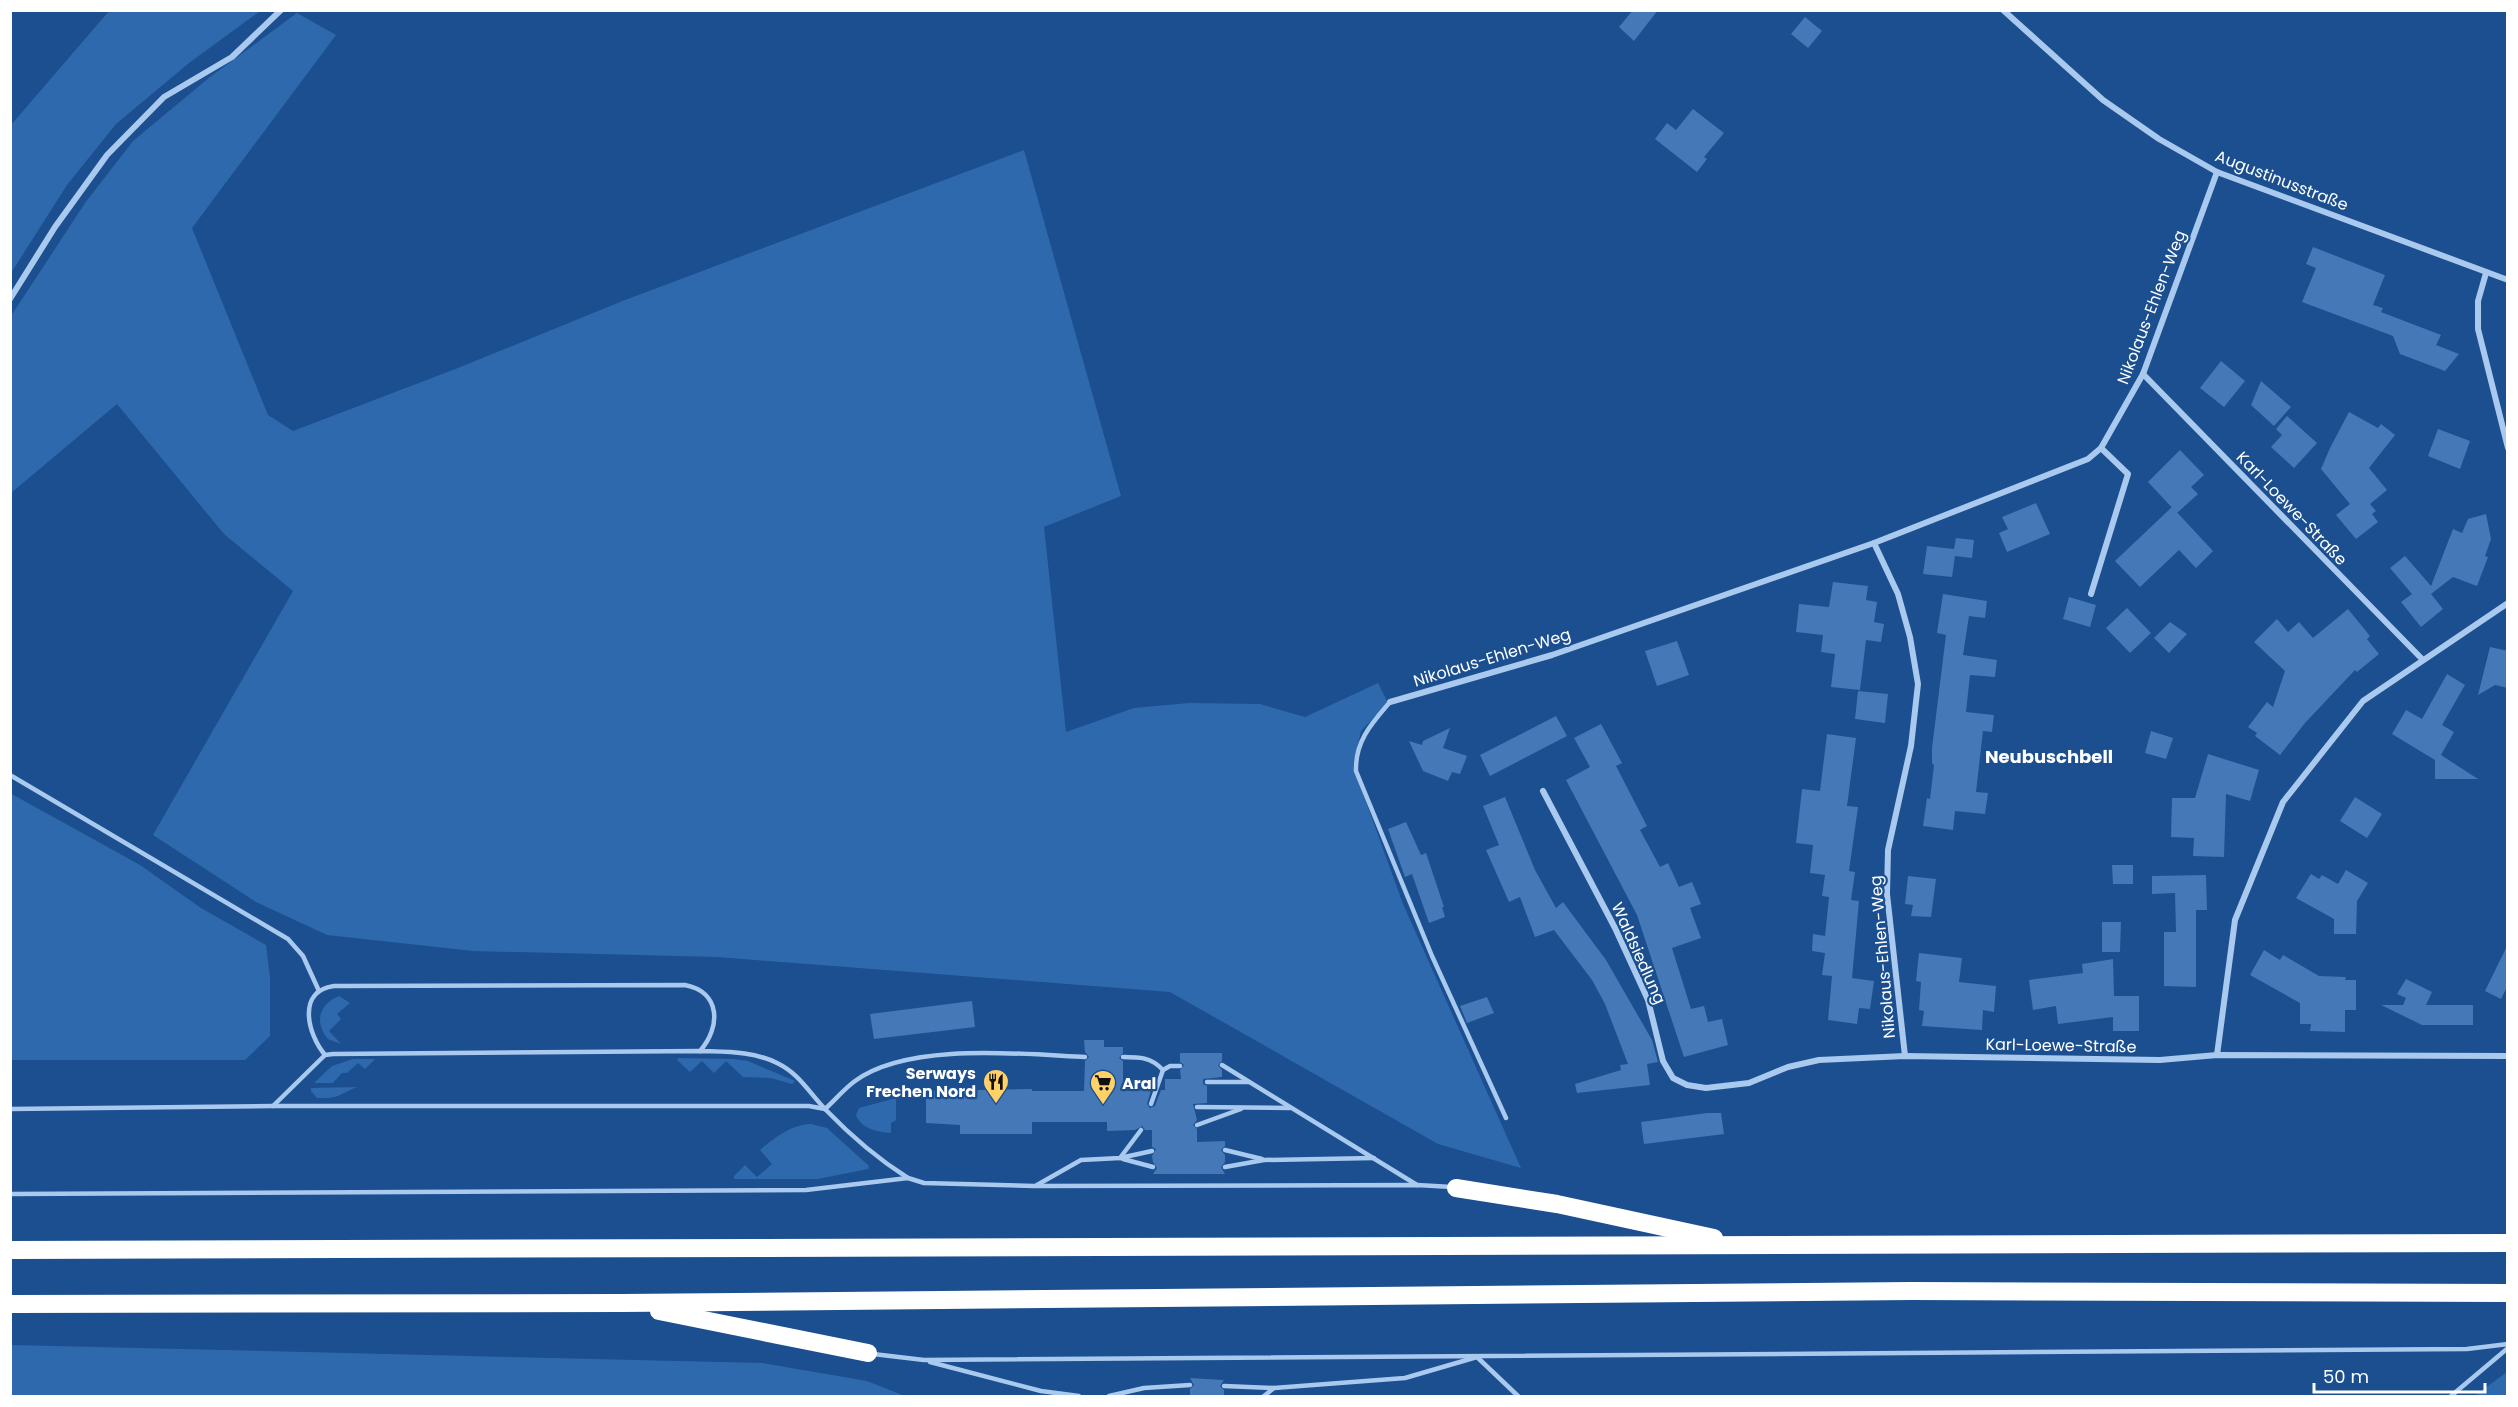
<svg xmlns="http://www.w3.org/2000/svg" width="2518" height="1407" font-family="Poppins,sans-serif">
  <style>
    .green { fill: #2e69ad }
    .building { fill: #4478b7 }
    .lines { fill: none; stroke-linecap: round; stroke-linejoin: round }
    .lane { stroke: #a9c9ee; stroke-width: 4.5 }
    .street { stroke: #a9c9ee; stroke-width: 6 }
    .highway { stroke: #fff; stroke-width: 18 }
    .labels { text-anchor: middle; stroke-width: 4.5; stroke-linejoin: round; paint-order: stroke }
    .street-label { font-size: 16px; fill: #fff; stroke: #1b4f8f }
    .poi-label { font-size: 16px; font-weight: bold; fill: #fff; stroke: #1b4f8f; text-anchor: end }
    .neighbourhood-label { font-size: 18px; font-weight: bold; fill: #fff; stroke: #1b4f8f }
  </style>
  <rect width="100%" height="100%" fill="#1b4f8f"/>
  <!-- green -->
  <g class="green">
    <path d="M109,11H260L189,63L116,124L67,185L11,273V125Z"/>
    <path d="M297,13L336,35L192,228L268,415L293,431L458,368L625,300L1024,150L1121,496L1044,527L1066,732L1134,708L1189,703L1260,704L1305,717L1378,683L1388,703L1361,731L1353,766L1403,904L1521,1168L1438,1144L1170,992L717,957L473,951L327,935L256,902L153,835L293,591L224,534L117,404L11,493V316L85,203L133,141L210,77Z"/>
    <path d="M10,793L140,865L201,908L266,945L270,978V1036L245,1060H11Z"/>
    <path d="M339,996L350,1003L337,1014L341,1019L329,1031L341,1044L328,1039C314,1023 319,1004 339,996Z"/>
    <path d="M678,1058L733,1059L748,1061L795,1081L792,1084L771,1078L743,1077L726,1061L714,1073L702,1061L690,1072L677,1060Z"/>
    <path d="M353,1059H375L365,1069L358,1063L347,1073H342L333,1083H314L332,1066Z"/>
    <path d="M357,1087C339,1094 340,1099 317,1098L311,1091V1088Z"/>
    <path d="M896,1098V1120L891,1123V1133C878,1132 861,1129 856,1115L859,1108Z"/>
    <path d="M811,1124L827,1128L869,1166L868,1169L818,1179H734V1176L745,1165L757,1177L772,1164L760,1150C776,1137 790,1125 811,1124Z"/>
    <path d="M11,1345L762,1363L867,1381L905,1396H11Z"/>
    <path d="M2507,1372V1396H2474Z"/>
  </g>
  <!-- building -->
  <g class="building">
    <path d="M1633,10H1658L1634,41L1619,27Z"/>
    <path d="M1805,17L1822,31L1808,48L1791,34Z"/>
    <path d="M1693,109L1724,133L1704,157L1707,159L1697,172L1655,139L1667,123L1676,130Z"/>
    <path d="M2313,247L2385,275L2373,305L2383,308L2381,312L2441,335L2436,345L2459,354L2445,371L2400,354L2393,336L2302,302L2316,268L2306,264Z"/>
    <path d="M2221,361L2245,381L2224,407L2200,388Z"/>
    <path d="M2261,381L2291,407L2274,426L2251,405Z"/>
    <path d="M2349,412L2378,428L2381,424L2395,435L2369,468L2387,490L2370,504L2376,511L2372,514L2378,522L2356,539L2336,515L2350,504L2321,469L2330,448Z"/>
    <path d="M2287,416L2317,443L2294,468L2271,447L2282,435L2276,429Z"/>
    <path d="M2438,429L2470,441L2460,469L2428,456Z"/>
    <path d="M2180,450L2204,475L2191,487L2198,494L2177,513L2148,482Z"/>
    <path d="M2036,503L2050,534L2007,552L1999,533L2008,529L2002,517Z"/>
    <path d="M2172,507L2213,551L2196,568L2179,550L2140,587L2115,561Z"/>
    <path d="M2486,514L2491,539L2485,556L2488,557L2477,586L2453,577L2431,594L2443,609L2421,627L2401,602L2412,594L2390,568L2405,556L2431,586L2453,529L2462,533L2468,519Z"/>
    <path d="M1956,538L1974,540L1972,558L1955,556L1952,577L1923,574L1927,546L1954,549Z"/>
    <path d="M1833,582L1868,586L1866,600L1877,602L1874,622L1884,624L1881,642L1866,640L1860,690L1831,687L1835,654L1821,652L1823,635L1796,632L1799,604L1829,607Z"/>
    <path d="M1943,594L1987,601L1985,618L1969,616L1963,655L1997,660L1995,677L1970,675L1966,712L1994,715L1992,732L1983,731L1976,792L1988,793L1985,814L1955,811L1953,830L1923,826L1927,798L1930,799L1934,765L1932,763V748L1946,635L1937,633Z"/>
    <path d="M2069,597L2096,605L2090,627L2063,619Z"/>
    <path d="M2127,608L2151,633L2130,653L2106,628Z"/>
    <path d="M2348,609L2370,636L2367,639L2379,654L2357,672L2355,670L2305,723L2280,755L2255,736L2257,733L2248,727L2267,702L2273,707L2285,671L2254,642L2277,619L2288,632L2299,622L2313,638Z"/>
    <path d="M2170,622L2187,634L2169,653L2154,638Z"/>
    <path d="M1677,641L1689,675L1657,686L1645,651Z"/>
    <path d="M2490,647L2508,651V688L2495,685L2478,695Z"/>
    <path d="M2447,674L2465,685L2442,725L2454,732L2441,755L2478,779H2435V760L2392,734L2406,710L2422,719Z"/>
    <path d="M1858,691L1888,694L1885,723L1855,719Z"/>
    <path d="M1556,716L1567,736L1490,776L1480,755Z"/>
    <path d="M1601,724L1622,763L1616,766L1647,826L1640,830L1660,867L1668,863L1679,887L1692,882L1701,904L1690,908L1701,938L1672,948L1691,1009L1704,1006L1708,1022L1722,1019L1728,1045L1684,1057L1637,915L1566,780L1590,767L1574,738Z"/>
    <path d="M1450,728L1443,748L1467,756L1460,774L1452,772L1448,781L1423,771L1409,741L1422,745L1423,741Z"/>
    <path d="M2151,731L2173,738L2166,759L2145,753Z"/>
    <path d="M1827,734L1856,738L1847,806L1858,807L1849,871L1855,872L1851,900L1859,901L1852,978L1874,981L1870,1009L1859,1008L1857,1024L1828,1020L1832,976L1822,975L1825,953L1812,951L1813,934L1825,936L1829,897L1822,896L1825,875L1810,873L1813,845L1796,843L1802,789L1820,791Z"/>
    <path d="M2208,754L2259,770L2250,801L2226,794L2224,857L2193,856L2194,838L2171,837L2172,798H2195Z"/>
    <path d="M1505,797L1535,870L1556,908L1563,902L1606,960L1652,1040L1658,1062L1647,1064L1650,1085L1577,1093L1575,1084L1621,1070L1620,1065L1628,1064L1605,1004L1592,980L1554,930L1535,937L1520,897L1509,902L1486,850L1499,845L1483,806Z"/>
    <path d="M2355,797L2382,814L2367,838L2340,821Z"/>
    <path d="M1406,822L1421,855L1426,853L1444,907H1442L1445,917L1429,923L1412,874L1405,877L1388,829Z"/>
    <path d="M2112,865H2133V884H2113Z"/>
    <path d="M2346,870L2368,883L2357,901L2356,934H2334V919L2296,898L2311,874L2319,879L2322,875L2338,884Z"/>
    <path d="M2206,875L2207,910H2196V987L2164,986V932H2176L2175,893L2152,894V876Z"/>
    <path d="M1908,876L1936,879L1931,917L1911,916L1913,905L1905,904Z"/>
    <path d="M2102,922H2121L2120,952H2102Z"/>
    <path d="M2508,944V985L2501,999L2485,991Z"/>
    <path d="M2264,950L2280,960L2283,955L2319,976L2346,977L2345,980H2356V1010H2345V1032L2310,1031L2311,1024H2300V1003L2250,975Z"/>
    <path d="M1919,953L1962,958L1959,982L1996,986L1994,1012L1983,1010L1982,1030L1922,1026L1924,1011L1919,1010L1921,982L1916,981Z"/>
    <path d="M2113,959L2114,996H2139V1031H2113V1017L2058,1024L2056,1006L2033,1010L2029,980L2083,973L2082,964Z"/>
    <path d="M2406,979L2432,992L2426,1005H2473V1025H2422L2381,1005H2403L2406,998L2397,994Z"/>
    <path d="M1487,997L1494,1013L1467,1023L1460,1006Z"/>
    <path d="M972,1001L975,1027L874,1039L870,1014Z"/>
    <path d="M1084,1040H1104V1047H1123V1053L1119,1058L1123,1061V1091L1151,1090L1147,1104L1150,1108L1155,1106L1161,1090H1165V1079H1181L1180,1070L1184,1065L1180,1062V1053H1222V1061L1218,1065L1222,1070V1077L1203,1079V1084L1207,1086V1103L1193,1104L1197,1120L1193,1125L1197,1129V1142L1225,1141V1146L1221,1150L1225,1155V1162L1221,1167L1225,1174H1153L1157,1168L1153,1162L1152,1156L1156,1149L1152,1147V1130H1145L1142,1126L1135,1130L1107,1131V1122H1032V1134H960V1125L926,1123V1091L1032,1089V1091H1084L1085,1061L1089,1057L1085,1052Z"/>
    <path d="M1707,1113H1721L1724,1134L1644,1144L1641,1122Z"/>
    <path d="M1190,1378L1224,1380L1220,1386L1224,1390V1396H1190V1389L1194,1385Z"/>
  </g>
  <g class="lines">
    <!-- lane -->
    <g class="lane">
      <path d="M1390,702C1372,723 1355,741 1356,771L1432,956L1506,1118"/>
      <path d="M10,775L288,939L303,956L319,991"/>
      <path d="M325,1055C308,1035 296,991 334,986L685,985C721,992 721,1027 700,1051"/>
      <path d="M1123,1057C1139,1057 1151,1057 1163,1070"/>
      <path d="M1222,1065L1417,1185"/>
      <path d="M1207,1082H1249"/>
      <path d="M1151,1104L1163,1070L1170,1066H1180"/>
      <path d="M273,1106L325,1055L333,1054L700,1051C726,1052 753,1051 777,1063C800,1074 809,1093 826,1110C851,1136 878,1159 908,1178"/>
      <path d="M1197,1107L1290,1108"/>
      <path d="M10,1109L273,1106H809L825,1109"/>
      <path d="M825,1109C835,1100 844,1089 855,1081C908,1042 1021,1054 1085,1057"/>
      <path d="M1197,1125L1241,1109"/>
      <path d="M1225,1150L1262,1159"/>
      <path d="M1120,1158L1141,1130"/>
      <path d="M1123,1159L1153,1167"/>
      <path d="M1225,1167L1264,1160L1374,1158"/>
      <path d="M1037,1185L1081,1160L1120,1158L1152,1151"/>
      <path d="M10,1194L806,1190L908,1178L924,1183L1034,1186L1417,1185L1452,1187"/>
      <path d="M873,1354L924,1360L2467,1349L2508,1344"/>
      <path d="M930,1362L1041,1391L1079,1396"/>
      <path d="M1224,1386L1274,1388"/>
      <path d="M1109,1396L1144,1388L1190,1385"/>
      <path d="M1264,1396L1274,1388L1405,1378L1477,1357L1518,1396"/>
      <path d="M2451,1396L2508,1348"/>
    </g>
    <!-- street -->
    <g class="street">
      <path d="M2003,10L2103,100L2159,139L2217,172L2508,280"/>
      <path d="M2486,273L2478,301V329L2508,448"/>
      <path d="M10,299L55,227L107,155L164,97L232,57L281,10"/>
      <path d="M2143,374L2423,660"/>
      <path d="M1874,543L1898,594L1910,637L1918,684L1911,746L1888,850L1887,894L1905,1056"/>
      <path d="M2091,594L2128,474L2101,448"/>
      <path d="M1390,702L1552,655L1874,543L2088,459L2101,448L2143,374L2217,172"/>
      <path d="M1543,791L1615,928L1648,1000L1663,1061L1673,1078L1687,1085L1706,1088L1749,1083L1788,1067L1819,1060L1905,1056L2160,1060L2217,1055L2508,1056"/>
      <path d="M2217,1055L2235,920L2283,802L2363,701L2508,603"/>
    </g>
    <!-- highway -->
    <g class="highway">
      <path d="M1456,1188L1557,1204L1714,1238"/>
      <path d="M10,1250L2508,1243"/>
      <path d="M10,1304L622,1303L1912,1291L2508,1293"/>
      <path d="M659,1311L868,1353"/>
    </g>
  </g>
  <!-- icons -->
  <defs>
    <symbol id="restaurant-pin" viewBox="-11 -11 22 30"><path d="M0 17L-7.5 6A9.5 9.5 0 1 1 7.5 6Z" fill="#ffd166" stroke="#1b4f8f"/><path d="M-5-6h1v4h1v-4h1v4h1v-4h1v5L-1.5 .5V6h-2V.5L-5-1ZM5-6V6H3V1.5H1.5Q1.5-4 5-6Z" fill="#111"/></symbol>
    <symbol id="supermarket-pin" viewBox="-11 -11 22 30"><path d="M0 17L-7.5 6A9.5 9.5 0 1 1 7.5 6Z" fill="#ffd166" stroke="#1b4f8f"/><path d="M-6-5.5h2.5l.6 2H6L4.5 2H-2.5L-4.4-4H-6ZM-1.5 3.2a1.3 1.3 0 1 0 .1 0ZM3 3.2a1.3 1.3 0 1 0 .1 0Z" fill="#111"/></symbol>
  </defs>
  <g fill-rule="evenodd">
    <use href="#restaurant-pin" x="981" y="1067" width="30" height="40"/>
    <use href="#supermarket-pin" x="1088" y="1068" width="30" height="40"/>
  </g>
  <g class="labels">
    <!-- street labels -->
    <g class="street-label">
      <text transform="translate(2282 180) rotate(21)" y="6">Augustinusstraße</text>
      <text transform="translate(2151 307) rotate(-69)" y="6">Nikolaus-Ehlen-Weg</text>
      <text transform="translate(2292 508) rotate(46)" y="6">Karl-Loewe-Straße</text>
      <text transform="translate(1492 657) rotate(-17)" y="6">Nikolaus-Ehlen-Weg</text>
      <text transform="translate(1639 953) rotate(66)" y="6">Waldsiedlung</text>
      <text transform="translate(1882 957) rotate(-95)" y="6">Nikolaus-Ehlen-Weg</text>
      <text transform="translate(2061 1045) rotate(1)" y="6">Karl-Loewe-Straße</text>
    </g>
    <!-- poi labels -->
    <g class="poi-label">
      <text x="976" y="1079">Serways<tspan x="976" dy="18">Frechen Nord</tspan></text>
      <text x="1122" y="1089" text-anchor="start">Aral</text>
    </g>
    <!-- neighbourhood labels -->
    <g class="neighbourhood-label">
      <text x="2049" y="763">Neubuschbell</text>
    </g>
  </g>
  <!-- border -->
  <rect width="2518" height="1407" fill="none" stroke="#ffffff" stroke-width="24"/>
  <!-- scale -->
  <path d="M2314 1383v9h171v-9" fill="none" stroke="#ffffff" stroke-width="3"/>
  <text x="2323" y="1383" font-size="18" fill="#ffffff" stroke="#1b4f8f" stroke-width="4.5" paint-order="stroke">50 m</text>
</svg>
